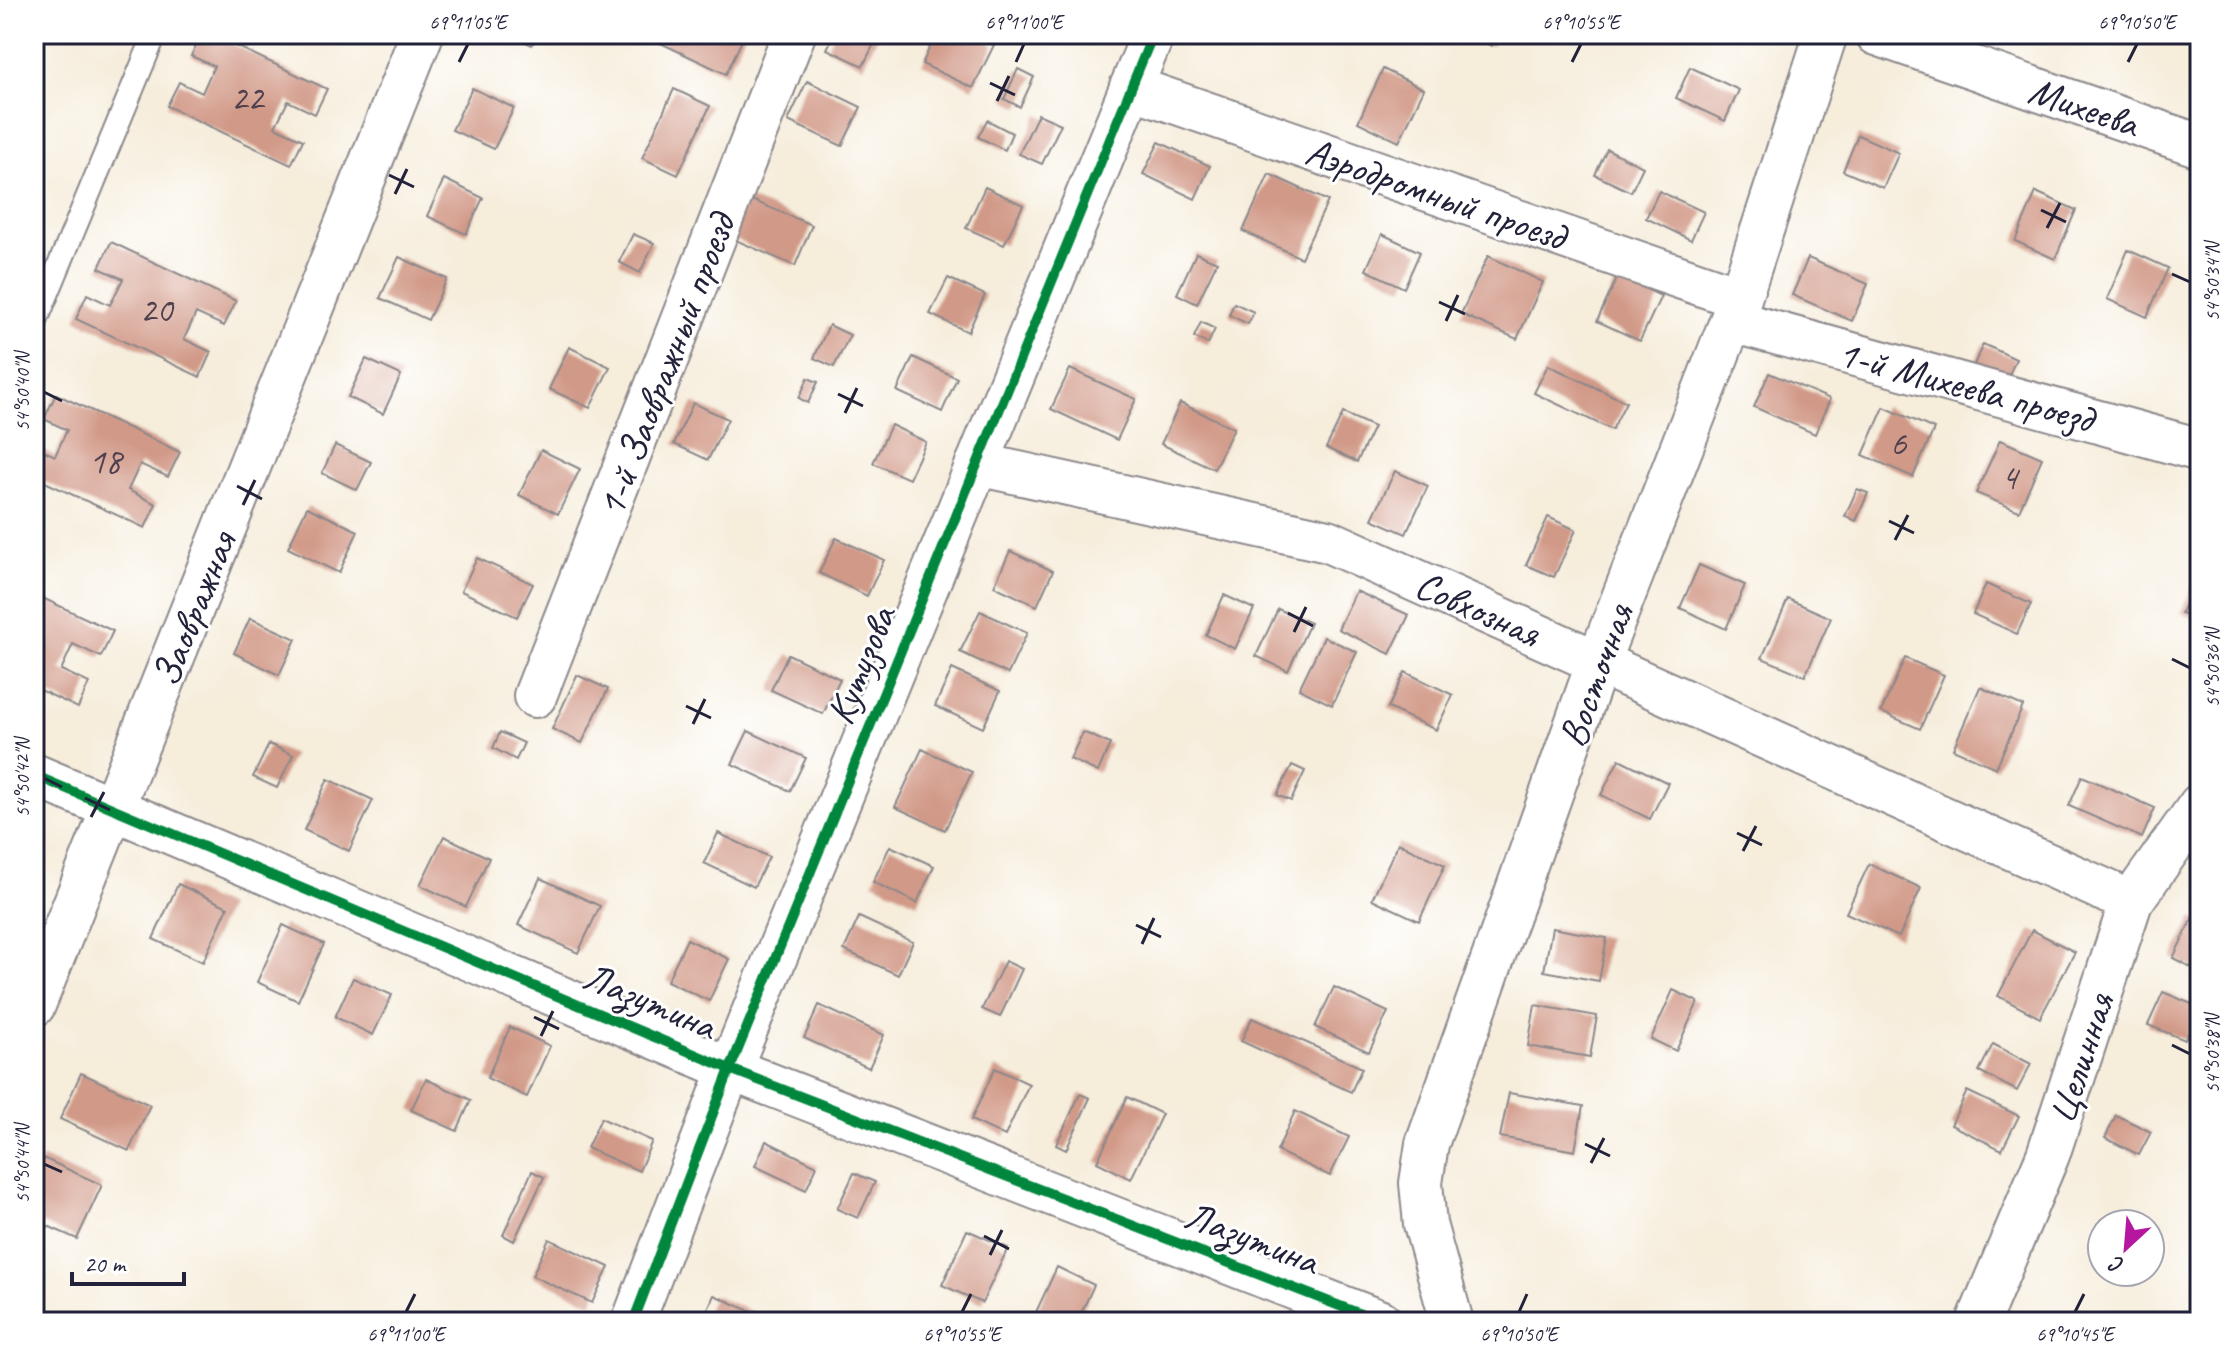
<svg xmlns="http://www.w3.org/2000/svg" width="2234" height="1356" font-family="Caveat,sans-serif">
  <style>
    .building { fill: #d19987 }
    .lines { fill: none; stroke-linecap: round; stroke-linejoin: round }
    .service-casing { stroke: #8c888b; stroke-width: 26 }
    .minor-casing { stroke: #8c888b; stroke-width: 46 }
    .service { stroke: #fff; stroke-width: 22 }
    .minor { stroke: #fff; stroke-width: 42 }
    .cycleway-casing { stroke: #fff; stroke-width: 15 }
    .cycleway { stroke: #00873e; stroke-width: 10 }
    .ticks { fill: none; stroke: #22223b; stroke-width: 3 }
    .labels { text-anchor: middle; stroke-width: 6; stroke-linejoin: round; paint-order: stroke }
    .number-label { font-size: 36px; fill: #4e404e }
    .street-label { font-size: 40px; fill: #22223b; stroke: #fff }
    .neatline { fill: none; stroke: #22223b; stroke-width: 3 }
    .ticks-label { font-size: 20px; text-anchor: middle; fill: #22223b }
  </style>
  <rect width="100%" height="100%" fill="#fff"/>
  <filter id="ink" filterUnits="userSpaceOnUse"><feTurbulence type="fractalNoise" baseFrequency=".0125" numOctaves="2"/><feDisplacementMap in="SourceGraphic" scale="16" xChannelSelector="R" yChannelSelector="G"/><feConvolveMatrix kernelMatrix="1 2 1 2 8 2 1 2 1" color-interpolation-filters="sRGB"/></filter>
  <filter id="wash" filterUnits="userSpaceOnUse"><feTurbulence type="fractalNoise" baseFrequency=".006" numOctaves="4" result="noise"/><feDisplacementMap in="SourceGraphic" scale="32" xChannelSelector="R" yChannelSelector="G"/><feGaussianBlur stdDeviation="1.8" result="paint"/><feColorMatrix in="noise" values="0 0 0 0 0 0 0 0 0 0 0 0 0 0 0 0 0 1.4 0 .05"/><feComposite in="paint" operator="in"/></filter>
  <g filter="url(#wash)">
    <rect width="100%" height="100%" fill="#f6eddb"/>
    <g id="blocks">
      <!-- building -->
      <g class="building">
        <path d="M201,34H211L327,89L315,114L288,101L275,127L303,140L291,165L167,106L179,82L202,93L214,66L191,56Z"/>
        <path d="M509,34H538L532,45Z"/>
        <path d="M650,34H745L726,74L648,37Z"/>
        <path d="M834,34H879L863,66L827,49Z"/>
        <path d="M936,34H971L994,45L973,88L922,64Z"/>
        <path d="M1464,34H1497L1492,46Z"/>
        <path d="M1690,67L1739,90L1725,121L1676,98Z"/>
        <path d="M1018,69L1034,77L1020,107L1004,99Z"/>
        <path d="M1383,69L1424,89L1399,142L1358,122Z"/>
        <path d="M807,81L861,107L842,146L788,121Z"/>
        <path d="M472,88L514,108L494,149L452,130Z"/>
        <path d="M674,89L710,106L678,175L642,158Z"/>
        <path d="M1038,114L1061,124L1042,164L1019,154Z"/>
        <path d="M987,120L1012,133L1005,150L978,137Z"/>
        <path d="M1858,135L1899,153L1883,188L1843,171Z"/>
        <path d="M1159,142L1210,166L1195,199L1143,174Z"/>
        <path d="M1607,149L1643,167L1631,192L1595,175Z"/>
        <path d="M1269,174L1328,201L1301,258L1243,231Z"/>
        <path d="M444,179L483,198L466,234L427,216Z"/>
        <path d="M985,187L1023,205L1004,245L966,228Z"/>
        <path d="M1659,191L1704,212L1691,240L1646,218Z"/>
        <path d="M2036,192L2076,210L2055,259L2015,241Z"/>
        <path d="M747,198L812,225L795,266L731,238Z"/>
        <path d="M633,234L654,243L640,273L619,262Z"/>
        <path d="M1382,234L1420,252L1404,288L1366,270Z"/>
        <path d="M111,242L236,301L224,326L196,313L184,339L211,352L200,377L76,319L87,294L110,305L123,279L99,268Z"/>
        <path d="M2128,250L2168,268L2147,317L2107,299Z"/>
        <path d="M1196,253L1217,262L1197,304L1177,294Z"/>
        <path d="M1488,256L1543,282L1517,339L1461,314Z"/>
        <path d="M399,257L447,279L428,320L380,298Z"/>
        <path d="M1808,258L1868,284L1852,321L1792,295Z"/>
        <path d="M1618,276L1661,296L1640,341L1597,321Z"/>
        <path d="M948,278L985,295L968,332L930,314Z"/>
        <path d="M1234,303L1254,312L1248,324L1229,315Z"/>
        <path d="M1201,322L1215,329L1208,344L1194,337Z"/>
        <path d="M829,325L850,335L834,367L814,358Z"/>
        <path d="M1983,344L2016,359L2006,382L1973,367Z"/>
        <path d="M569,347L610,367L590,408L549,389Z"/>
        <path d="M913,357L957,378L942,412L897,391Z"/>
        <path d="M366,359L401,375L383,414L348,397Z"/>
        <path d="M1548,365L1626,402L1612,430L1534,393Z"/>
        <path d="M1070,369L1136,399L1117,440L1051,409Z"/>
        <path d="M1769,373L1830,399L1815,434L1754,407Z"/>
        <path d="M808,378L818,382L808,403L799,398Z"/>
        <path d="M56,394L180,452L168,477L140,464L128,490L156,504L145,528L34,477V446L55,456L67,430L44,419Z"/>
        <path d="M693,403L728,419L708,460L674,444Z"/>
        <path d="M1180,403L1234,428L1214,469L1161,444Z"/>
        <path d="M1884,407L1934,429L1913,477L1863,455Z"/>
        <path d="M1343,413L1374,427L1357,462L1326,448Z"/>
        <path d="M891,425L926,442L909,479L873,463Z"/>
        <path d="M2000,440L2042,458L2019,511L1976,493Z"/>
        <path d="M335,445L371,462L357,490L322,473Z"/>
        <path d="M541,450L580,469L558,514L519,495Z"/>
        <path d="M1395,471L1428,486L1406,534L1372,519Z"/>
        <path d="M1857,489L1868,493L1856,521L1845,516Z"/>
        <path d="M307,507L358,531L339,573L288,548Z"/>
        <path d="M1548,517L1576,530L1554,577L1526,565Z"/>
        <path d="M836,538L884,560L867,596L819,573Z"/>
        <path d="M1010,551L1053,571L1037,606L994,586Z"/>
        <path d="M477,558L533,584L517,617L461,591Z"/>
        <path d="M1699,565L1745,585L1726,629L1680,608Z"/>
        <path d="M2200,569V621L2181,613Z"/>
        <path d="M1986,584L2031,604L2017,634L1973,614Z"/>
        <path d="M1356,591L1409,615L1390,654L1338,629Z"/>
        <path d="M34,594L113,631L101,657L73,644L61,670L89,683L78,708L34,687Z"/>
        <path d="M1224,595L1254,609L1235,649L1206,635Z"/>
        <path d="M1788,599L1831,618L1805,676L1762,658Z"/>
        <path d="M1278,609L1310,623L1288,671L1256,656Z"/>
        <path d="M980,611L1027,633L1008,674L960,652Z"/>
        <path d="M250,618L296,639L279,675L234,653Z"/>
        <path d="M1324,637L1357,652L1332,705L1299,689Z"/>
        <path d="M788,654L840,679L823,714L771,690Z"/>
        <path d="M1905,658L1944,675L1920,729L1881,712Z"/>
        <path d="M952,669L1000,691L983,728L935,706Z"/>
        <path d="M1405,672L1453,695L1436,730L1388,708Z"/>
        <path d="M577,675L608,689L582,743L552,729Z"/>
        <path d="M1980,687L2023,706L1996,768L1953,749Z"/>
        <path d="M748,731L806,758L790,791L732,764Z"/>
        <path d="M500,732L524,743L516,760L493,748Z"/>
        <path d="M1083,732L1110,744L1098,772L1070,759Z"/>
        <path d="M269,744L293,755L277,788L253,777Z"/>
        <path d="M922,749L972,772L945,830L895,807Z"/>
        <path d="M1619,759L1668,783L1650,819L1601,795Z"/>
        <path d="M1292,765L1305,771L1291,801L1277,795Z"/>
        <path d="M2082,776L2155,808L2142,838L2069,806Z"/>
        <path d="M328,779L373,800L349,851L304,830Z"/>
        <path d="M718,833L769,857L754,887L704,863Z"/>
        <path d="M444,836L489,858L466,907L420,885Z"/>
        <path d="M1398,843L1445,865L1419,921L1372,899Z"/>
        <path d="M890,846L934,866L917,903L873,882Z"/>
        <path d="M1869,864L1921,888L1899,937L1846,913Z"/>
        <path d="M540,878L600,906L578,953L518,925Z"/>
        <path d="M178,884L228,907L203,962L153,939Z"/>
        <path d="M859,917L913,942L898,975L844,950Z"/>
        <path d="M2193,917L2200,920V972L2173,958Z"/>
        <path d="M283,925L324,944L298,1001L257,982Z"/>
        <path d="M1552,928L1607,938L1599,981L1544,971Z"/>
        <path d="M2032,930L2075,952L2040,1018L1998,996Z"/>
        <path d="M687,939L729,959L709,1001L667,981Z"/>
        <path d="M1005,961L1022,969L1000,1017L982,1009Z"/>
        <path d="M353,978L392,995L373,1035L335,1017Z"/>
        <path d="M1334,987L1388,1012L1369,1052L1315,1027Z"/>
        <path d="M1673,990L1698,1002L1676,1051L1651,1039Z"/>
        <path d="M2163,992L2199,1007L2185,1040L2148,1025Z"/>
        <path d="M819,1005L884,1035L869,1068L804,1038Z"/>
        <path d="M1535,1005L1597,1016L1590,1057L1528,1046Z"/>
        <path d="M1252,1018L1362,1068L1351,1092L1241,1041Z"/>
        <path d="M510,1027L550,1046L527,1097L487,1078Z"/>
        <path d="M1993,1044L2031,1064L2017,1091L1979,1071Z"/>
        <path d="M995,1068L1029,1084L1005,1136L971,1120Z"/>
        <path d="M81,1073L150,1105L129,1151L60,1119Z"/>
        <path d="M426,1079L471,1100L457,1131L411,1110Z"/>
        <path d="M1967,1091L2019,1116L2002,1150L1951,1125Z"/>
        <path d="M1509,1093L1583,1106L1575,1151L1500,1137Z"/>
        <path d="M1080,1094L1090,1098L1066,1150L1056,1145Z"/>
        <path d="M1127,1097L1162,1114L1131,1179L1097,1162Z"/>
        <path d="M1295,1111L1349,1137L1330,1176L1277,1151Z"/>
        <path d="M2116,1115L2151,1132L2139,1155L2105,1138Z"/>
        <path d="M601,1118L652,1141L639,1171L587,1148Z"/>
        <path d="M766,1141L817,1166L806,1190L755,1166Z"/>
        <path d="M43,1158L102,1185L77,1239L34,1220V1178Z"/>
        <path d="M532,1171L544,1177L514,1241L503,1235Z"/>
        <path d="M854,1173L875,1182L858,1218L837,1209Z"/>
        <path d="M967,1230L1008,1248L982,1303L942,1285Z"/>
        <path d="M549,1239L609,1267L592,1303L532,1276Z"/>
        <path d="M1057,1267L1094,1285L1077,1322H1057L1036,1312Z"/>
        <path d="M714,1295L757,1314L753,1322H702Z"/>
      </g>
    </g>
  </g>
  <g filter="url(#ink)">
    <use href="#blocks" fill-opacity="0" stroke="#8c888b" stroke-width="2"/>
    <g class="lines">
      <defs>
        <path id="service" d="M34,326L155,34"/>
        <g id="minor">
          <path d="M1877,34L2200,146"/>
          <path d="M1131,87L1740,298"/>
          <path d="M1732,321L2200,450"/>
          <path d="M977,464L1328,541L2131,902"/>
          <path d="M535,696L794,34"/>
          <path d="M34,775L730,1069L1381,1322"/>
          <path d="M34,1005L422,34"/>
          <path d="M633,1322L730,1069L1153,34"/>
          <path d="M1452,1322L1425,1224L1421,1183L1427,1144L1598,662L1740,298L1826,34"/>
          <path d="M1978,1322L2048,1155L2131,902L2200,805"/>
        </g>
      </defs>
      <!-- service casing -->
      <use href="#service" class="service-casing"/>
      <!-- minor casing -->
      <use href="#minor" class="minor-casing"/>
      <!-- service -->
      <use href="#service" class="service"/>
      <!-- minor -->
      <use href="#minor" class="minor"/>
      <defs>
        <g id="cycleway">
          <path d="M34,775L730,1069L1381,1322"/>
          <path d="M633,1322L730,1069L1153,34"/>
        </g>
      </defs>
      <!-- cycleway casing -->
      <use href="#cycleway" class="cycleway-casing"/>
      <!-- cycleway -->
      <use href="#cycleway" class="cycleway"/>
    </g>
  </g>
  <!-- ticks -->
  <path class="ticks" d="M459,62L468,44M1016,62L1024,44M1572,62L1581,44M2128,62L2137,44M990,83L1015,95M997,101L1009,76M389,175L414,187M395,194L407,169M2041,210L2066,222M2047,228L2060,203M2172,274L2190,282M1439,302L1465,314M1446,321L1458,295M44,392L62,401M838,394L863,406M845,413L857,388M237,486L262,499M243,505L255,480M1889,521L1914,533M1895,540L1908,515M1288,613L1313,626M1294,632L1306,607M2172,659L2190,668M686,706L711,718M693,724L705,699M44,778L62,787M85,798L110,810M91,817L104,792M1737,833L1762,845M1743,851L1756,826M1136,925L1161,937M1142,944L1154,918M534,1017L559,1029M541,1036L553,1011M2172,1045L2190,1054M1585,1144L1610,1156M1591,1163L1604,1138M44,1164L62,1172M984,1236L1009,1249M990,1255L1002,1230M406,1312L415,1294M962,1312L971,1294M1519,1312L1527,1294M2075,1312L2084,1294"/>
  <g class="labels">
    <!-- number labels -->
    <g class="number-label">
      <text x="247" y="110">22</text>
      <text x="156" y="322">20</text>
      <text x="1898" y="455">6</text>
      <text x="105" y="473">18</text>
      <text x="2009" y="489">4</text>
    </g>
    <!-- street labels -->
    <g class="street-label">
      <text transform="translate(2084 106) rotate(19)" y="14">Михеева</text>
      <text transform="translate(1436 193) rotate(19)" y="14">Аэродромный проезд</text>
      <text transform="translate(665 365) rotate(-69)" y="14">1-й Заовражный проезд</text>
      <text transform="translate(1966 385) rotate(15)" y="14">1-й Михеева проезд</text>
      <text transform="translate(1478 608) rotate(24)" y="14">Совхозная</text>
      <text transform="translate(193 609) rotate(-68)" y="14">Заовражная</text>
      <text transform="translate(860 665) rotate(-68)" y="14">Кутузова</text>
      <text transform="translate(1595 675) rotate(-70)" y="14">Восточная</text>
      <text transform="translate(650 1000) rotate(23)" y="14">Лазутина</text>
      <text transform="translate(2080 1058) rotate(-72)" y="14">Целинная</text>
      <text transform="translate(1252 1237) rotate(21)" y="14">Лазутина</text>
    </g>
  </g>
  <!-- margin -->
  <rect width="2234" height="1356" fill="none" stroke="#fff" stroke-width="88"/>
  <!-- north arrow -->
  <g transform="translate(2126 1248) rotate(206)"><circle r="38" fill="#ffffff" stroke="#a7a7b1" stroke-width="2"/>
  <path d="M0-6L14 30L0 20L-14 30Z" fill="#b5179e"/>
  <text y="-12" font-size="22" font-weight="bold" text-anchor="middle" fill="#22223b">С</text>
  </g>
  <!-- scale -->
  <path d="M72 1272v12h112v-12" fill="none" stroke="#22223b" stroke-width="4"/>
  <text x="84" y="1272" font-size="24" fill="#22223b" stroke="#ffffff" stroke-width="6" paint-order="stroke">20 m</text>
  <rect x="44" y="44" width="2146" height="1268" class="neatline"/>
  <g class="ticks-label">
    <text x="468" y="29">69°11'05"E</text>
    <text x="1024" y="29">69°11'00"E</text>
    <text x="1581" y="29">69°10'55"E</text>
    <text x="2137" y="29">69°10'50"E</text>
    <text transform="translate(2212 282) rotate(-90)" y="7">54°50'34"N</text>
    <text transform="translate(22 392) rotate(-90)" y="7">54°50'40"N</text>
    <text transform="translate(2212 668) rotate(-90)" y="7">54°50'36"N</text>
    <text transform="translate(22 778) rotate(-90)" y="7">54°50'42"N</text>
    <text transform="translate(2212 1054) rotate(-90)" y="7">54°50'38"N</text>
    <text transform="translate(22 1164) rotate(-90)" y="7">54°50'44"N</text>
    <text x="406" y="1341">69°11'00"E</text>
    <text x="962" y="1341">69°10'55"E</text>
    <text x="1519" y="1341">69°10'50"E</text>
    <text x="2075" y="1341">69°10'45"E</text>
  </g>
</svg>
